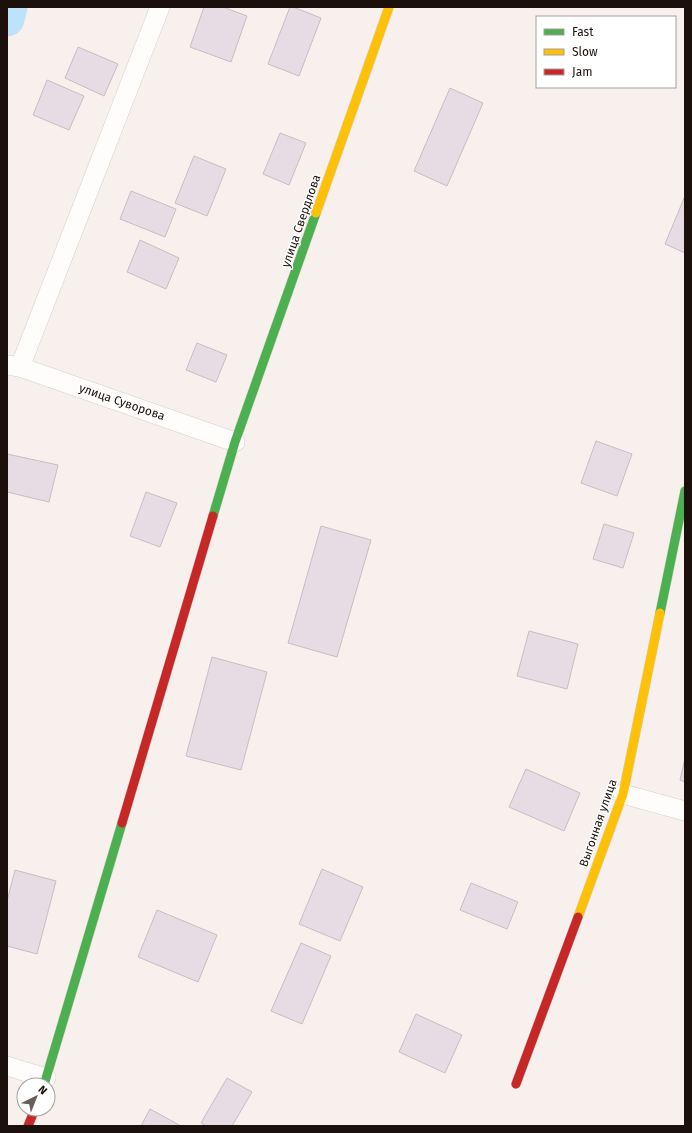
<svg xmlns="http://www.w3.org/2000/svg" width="692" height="1133" font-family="'Fira Sans',sans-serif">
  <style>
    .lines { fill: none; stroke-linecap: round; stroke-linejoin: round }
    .river { stroke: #bee3f8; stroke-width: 35 }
    .building { fill: #e7dce4; stroke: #c6bec2 }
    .street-casing { stroke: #d6cdc9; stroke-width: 20 }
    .fast-casing { stroke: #d6cdc9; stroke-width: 10 }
    .slow-casing { stroke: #d6cdc9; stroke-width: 10 }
    .jam-casing { stroke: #d6cdc9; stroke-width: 10 }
    .street { stroke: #fefdfc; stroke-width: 19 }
    .fast { stroke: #4caf50; stroke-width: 9 }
    .slow { stroke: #ffc107; stroke-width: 9 }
    .jam { stroke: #c62828; stroke-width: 9 }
    .labels { text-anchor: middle; stroke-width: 3; stroke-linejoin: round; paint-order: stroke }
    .street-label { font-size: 12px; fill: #1b100c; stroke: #fff }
  </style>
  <rect width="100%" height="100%" fill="#f7f0ed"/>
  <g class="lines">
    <!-- river -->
    <path class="river" d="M7,19L10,7"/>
  </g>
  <!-- building -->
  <g class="building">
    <path d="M204,7H223L247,16L231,62L190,47Z"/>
    <path d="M290,7H293L321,18L299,76L268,64Z"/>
    <path d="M78,47L118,64L104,96L65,78Z"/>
    <path d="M47,80L84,96L69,130L33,115Z"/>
    <path d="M450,88L483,103L447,186L414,171Z"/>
    <path d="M280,133L306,143L289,185L263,174Z"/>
    <path d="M194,156L226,169L207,216L175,203Z"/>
    <path d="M131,191L176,209L165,237L120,219Z"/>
    <path d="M685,196V253L665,244Z"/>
    <path d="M140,240L179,258L166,289L127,272Z"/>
    <path d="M197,343L227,355L216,382L186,370Z"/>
    <path d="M596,441L632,454L617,496L581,483Z"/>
    <path d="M7,454L58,465L49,502L7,492Z"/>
    <path d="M146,492L177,503L160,547L130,536Z"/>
    <path d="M604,524L634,533L623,568L593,559Z"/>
    <path d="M321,526L371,540L337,657L288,643Z"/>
    <path d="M529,631L578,644L567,689L517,676Z"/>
    <path d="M212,657L267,672L241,770L186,756Z"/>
    <path d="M685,758V782L680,780Z"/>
    <path d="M526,769L580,793L564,831L509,807Z"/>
    <path d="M322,869L363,887L340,941L299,924Z"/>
    <path d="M15,870L56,881L37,954L7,946V901Z"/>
    <path d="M471,883L518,902L507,929L460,910Z"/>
    <path d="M157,910L217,935L198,982L138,957Z"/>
    <path d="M301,943L331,956L302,1024L271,1011Z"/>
    <path d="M416,1014L462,1035L445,1073L399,1052Z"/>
    <path d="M227,1078L252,1092L232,1126H206L201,1123Z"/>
    <path d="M150,1109L181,1126H141Z"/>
  </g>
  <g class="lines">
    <defs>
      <g id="street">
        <path d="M7,365L20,367L235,442"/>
        <path d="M20,367L160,7"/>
        <path d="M623,794L685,811"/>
        <path d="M7,1066L46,1078"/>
      </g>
      <g id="fast">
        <path d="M213,516L235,442L316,213"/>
        <path d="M660,613L685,491"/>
        <path d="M44,1085L122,823"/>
      </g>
      <g id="slow">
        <path d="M316,213L389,7"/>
        <path d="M578,917L623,794L660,613"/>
      </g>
      <g id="jam">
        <path d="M122,823L213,516"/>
        <path d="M516,1084L578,917"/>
        <path d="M28,1126L35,1109"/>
      </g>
    </defs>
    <!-- street casing -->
    <use href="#street" class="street-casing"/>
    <!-- fast casing -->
    <use href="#fast" class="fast-casing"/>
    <!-- slow casing -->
    <use href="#slow" class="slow-casing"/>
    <!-- jam casing -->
    <use href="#jam" class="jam-casing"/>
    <!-- street -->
    <use href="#street" class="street"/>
    <!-- fast -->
    <use href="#fast" class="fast"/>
    <!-- slow -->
    <use href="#slow" class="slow"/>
    <!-- jam -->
    <use href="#jam" class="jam"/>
  </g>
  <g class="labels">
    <!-- street labels -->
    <g class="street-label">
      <text transform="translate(301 221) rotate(-71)" y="4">улица Свердлова</text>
      <text transform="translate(122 402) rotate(19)" y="4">улица Суворова</text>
      <text transform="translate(598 823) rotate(-71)" y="4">Выгонная улица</text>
    </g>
  </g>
  <!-- border -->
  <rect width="692" height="1133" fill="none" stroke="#1b100c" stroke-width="16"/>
  <!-- legend -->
  <rect x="536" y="16" width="140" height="72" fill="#ffffff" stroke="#a49f9e"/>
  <rect x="544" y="29" width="20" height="6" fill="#4caf50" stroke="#a49f9e"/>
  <text x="572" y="36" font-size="12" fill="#1b100c">Fast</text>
  <rect x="544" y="49" width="20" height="6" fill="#ffc107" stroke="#a49f9e"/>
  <text x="572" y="56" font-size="12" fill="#1b100c">Slow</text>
  <rect x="544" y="69" width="20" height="6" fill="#c62828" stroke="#a49f9e"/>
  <text x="572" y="76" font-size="12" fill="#1b100c">Jam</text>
  <!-- north arrow -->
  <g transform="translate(36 1097) rotate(43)"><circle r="19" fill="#ffffff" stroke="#a49f9e"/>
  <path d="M0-3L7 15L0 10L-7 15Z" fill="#685e5b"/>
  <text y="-6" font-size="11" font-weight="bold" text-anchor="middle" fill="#1b100c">N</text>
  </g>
</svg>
